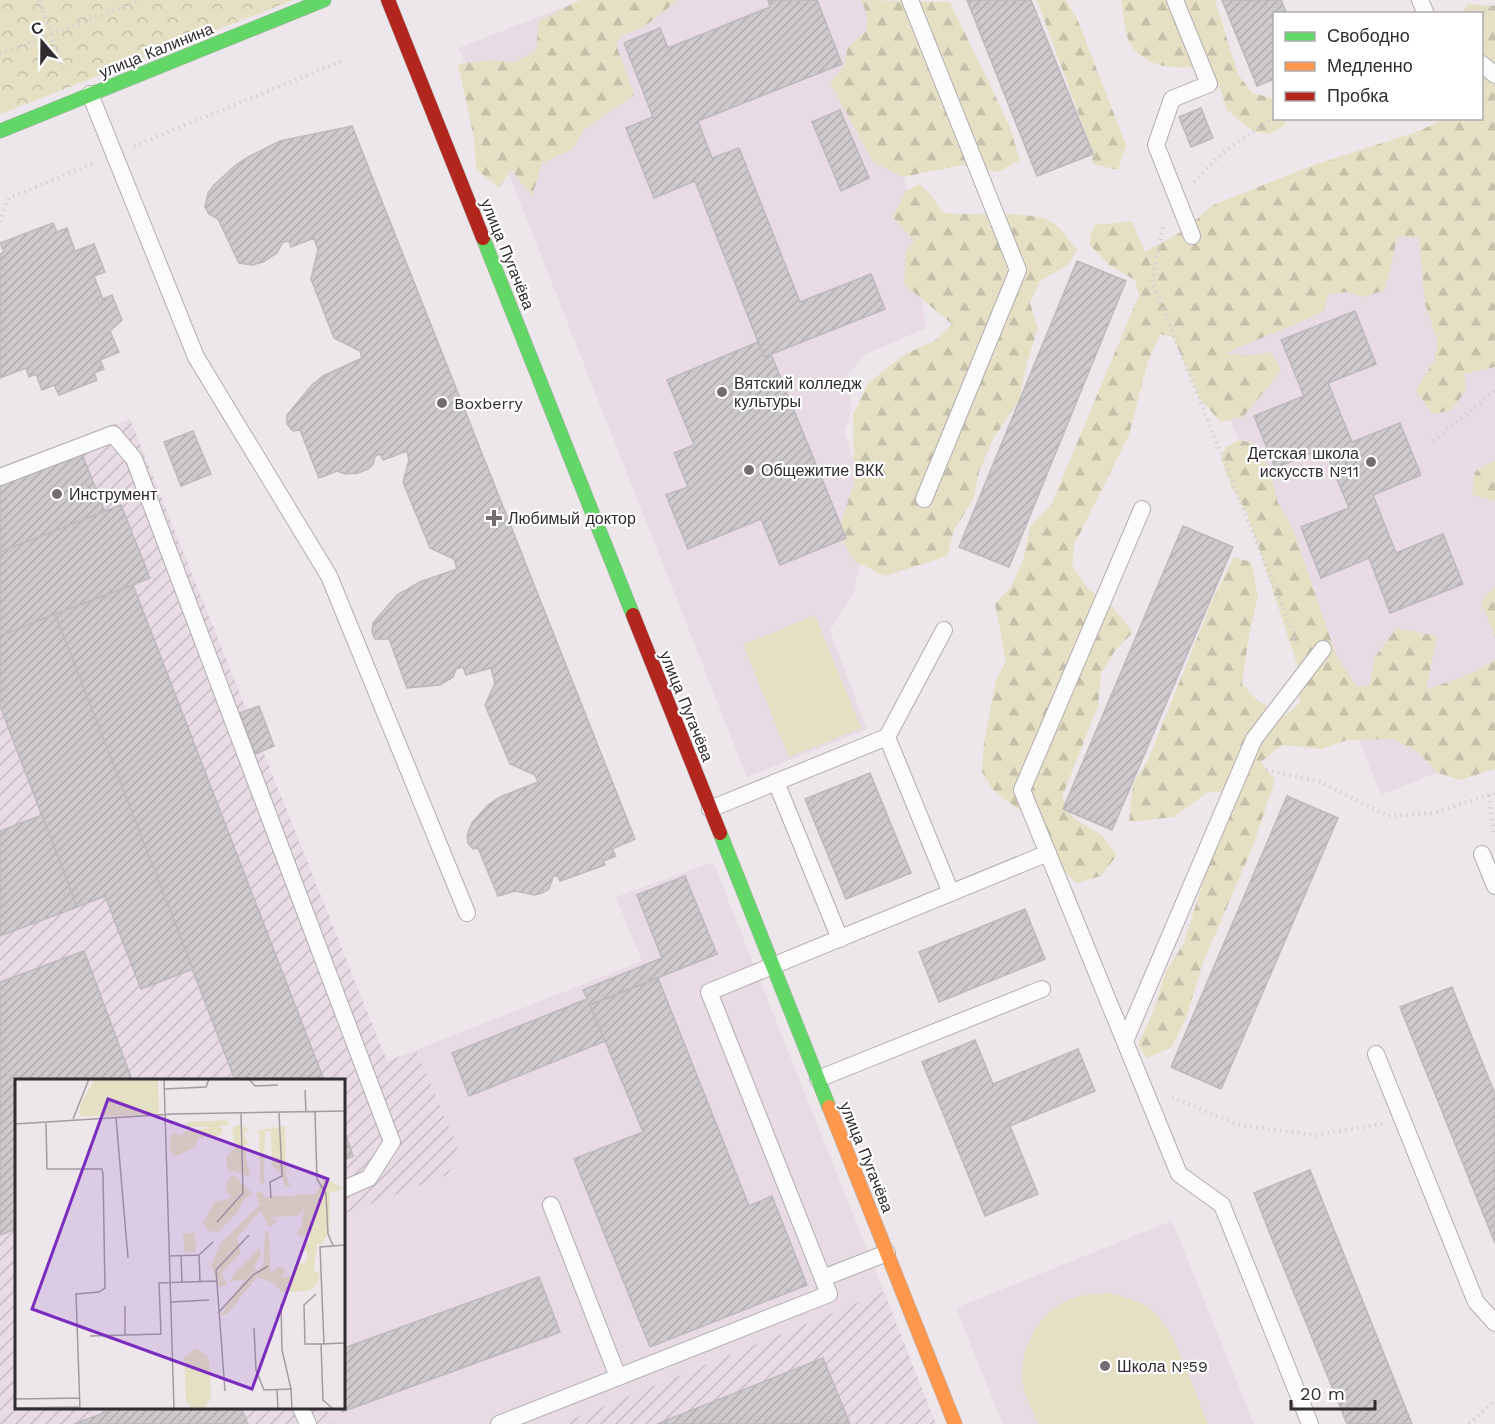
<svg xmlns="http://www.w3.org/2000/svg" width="1495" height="1424" font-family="'Work Sans',sans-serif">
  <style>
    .built { fill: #e8dbe4 }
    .industrial { fill: url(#industrial-furrows) }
    .forest { fill: url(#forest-firs) }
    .park { fill: url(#park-crowns) }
    .pitch { fill: #e5e0c4 }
    .building { fill: url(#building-hatch); stroke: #bdb8bc; stroke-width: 1.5 }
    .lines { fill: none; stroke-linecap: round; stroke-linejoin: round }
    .lane-casing { stroke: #b1acb0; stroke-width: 18 }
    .fast-casing { stroke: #b1acb0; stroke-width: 15 }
    .slow-casing { stroke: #b1acb0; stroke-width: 15 }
    .jam-casing { stroke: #b1acb0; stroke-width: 15 }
    .path { stroke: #d3d1d2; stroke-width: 4; stroke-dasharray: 1.5 4.5; stroke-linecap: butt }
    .lane { stroke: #fcfbfc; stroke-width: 16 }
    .fast { stroke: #63d668; stroke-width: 14 }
    .slow { stroke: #ff974d; stroke-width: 14 }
    .jam { stroke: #b3261e; stroke-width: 14 }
    .poi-dot { fill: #736d71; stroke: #fff; stroke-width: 2 }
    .labels { text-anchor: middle; stroke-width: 4.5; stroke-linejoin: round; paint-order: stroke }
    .street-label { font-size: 16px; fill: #312c2f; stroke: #fff }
    .poi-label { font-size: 16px; fill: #312c2f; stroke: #fff; text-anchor: start }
    .inset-road { fill: none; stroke: #a29ca0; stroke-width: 1.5 }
    .view { fill: #7b2cbf; fill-opacity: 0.15; stroke: #7b2cbf; stroke-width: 3 }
    .inset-edge { fill: none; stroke: #312c2f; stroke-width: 3 }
  </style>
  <defs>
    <pattern id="industrial-furrows" width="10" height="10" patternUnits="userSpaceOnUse" patternTransform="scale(1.5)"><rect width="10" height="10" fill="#e8dbe4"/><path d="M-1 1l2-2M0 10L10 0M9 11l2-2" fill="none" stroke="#c7bcc4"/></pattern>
    <pattern id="forest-firs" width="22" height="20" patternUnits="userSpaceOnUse" patternTransform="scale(1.5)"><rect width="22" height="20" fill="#e5e0c4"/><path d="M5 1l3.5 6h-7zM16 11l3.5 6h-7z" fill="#c5c0a9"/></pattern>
    <pattern id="park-crowns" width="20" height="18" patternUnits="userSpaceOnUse" patternTransform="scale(1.5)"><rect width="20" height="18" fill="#e5e0c4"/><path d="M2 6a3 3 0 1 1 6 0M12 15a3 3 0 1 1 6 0" fill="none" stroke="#c5c0a9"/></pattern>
    <pattern id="building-hatch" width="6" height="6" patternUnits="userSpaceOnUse" patternTransform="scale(1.5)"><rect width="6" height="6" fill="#cdc9cc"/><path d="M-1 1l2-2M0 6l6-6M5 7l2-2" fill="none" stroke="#b0adb0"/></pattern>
  </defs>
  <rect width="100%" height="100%" fill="#ede7eb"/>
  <!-- built -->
  <g class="built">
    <path d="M581,0H866L889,61L926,328L866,354L848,374L852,410L844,433L872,510L854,591L830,631L867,729L747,777L459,48Z"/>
    <path d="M1439,137L1495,275V749L1381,795L1162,249Z"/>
    <path d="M713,862L884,1292L560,1424H332L326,1408H344V1214L447,1175L460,1153L416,1050L642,961L616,897Z"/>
    <path d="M1181,1217L1172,1221L1254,1424H1003L956,1308Z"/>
  </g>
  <!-- industrial -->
  <g class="industrial">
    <path d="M130,419L387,1061L416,1050L460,1153L447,1175L344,1214V1080H16V1408H326L332,1424H0V467Z"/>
    <path d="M884,1292L936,1424H560Z"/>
  </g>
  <!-- forest -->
  <g class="forest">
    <path d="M580,0H678L644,27L623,35L616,44L634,95L585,129L573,149L542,163L532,196L511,170L499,188L476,169L474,138L458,64L489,60L515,62L536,51L539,21Z"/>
    <path d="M861,0L950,2L1009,125L1020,160L999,172L963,165L902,177L872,161L830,82L844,66L848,47L867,30V15Z"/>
    <path d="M1037,0H1066L1078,21L1126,145L1118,170L1093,164L1090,145Z"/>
    <path d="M1121,0H1215L1238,74L1252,93L1274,99V118L1285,119V125L1270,134L1252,131L1227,110L1218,83L1199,67C1174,69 1144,68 1130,43C1124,32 1124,13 1121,0Z"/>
    <path d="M1468,4L1495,6V367L1464,374L1466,390L1451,410L1432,414L1416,390L1434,361L1438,342L1425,304L1419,238L1398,236L1385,290L1364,297L1347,292L1328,294L1323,312L1226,353L1246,356L1271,352L1281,371L1243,417L1221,422L1200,399L1173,337L1160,334L1148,361L1129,435L1075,543L1072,565L1088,589L1112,606L1133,632L1115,651L1101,673L1098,706L1062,797L1073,818L1102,835L1117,855L1101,876L1076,883L1041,848L1038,824L994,791L982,772L984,742L996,680L1006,661L995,604L1010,588L1023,560L1030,527L1051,505L1139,295L1135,280L1109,265L1089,244L1094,225L1132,221L1145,252L1183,231L1213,205L1311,166L1422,130L1443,119L1482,118V14L1462,13Z"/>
    <path d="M919,184L931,195L942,212C971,218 1036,207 1056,225C1064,232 1070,242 1077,250L1069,264L1040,281L1030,303L1038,328L1027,362L1019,400L993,439L979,472L973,500L954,530L947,556L885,576L854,561L838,532L854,483L853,415L868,383L905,354L934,341L952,324L904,284L906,251L914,241L893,217L906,191Z"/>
    <path d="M1239,440L1256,444L1269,469L1278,503L1293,530L1337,657L1357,687L1369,686L1375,657L1397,628L1437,636L1426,690L1478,671L1495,659V769L1460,780L1438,773L1417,751L1393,739L1347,740L1321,749L1281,745L1261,762L1275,780L1253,846L1203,963L1186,1018L1171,1048L1147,1058L1138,1044L1152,1014L1166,971L1183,945L1204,879L1234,804L1224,792H1208L1174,817L1129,822L1133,784L1148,760L1213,599L1234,557L1251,562L1258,596L1249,635L1242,684L1257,700L1285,716L1300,703L1297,664L1247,513L1231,486L1221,458L1226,447Z"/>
    <path d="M1495,460V501L1472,495L1475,472Z"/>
    <path d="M1495,586V637L1481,602Z"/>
  </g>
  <!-- park -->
  <path class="park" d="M0,0H294L0,114Z"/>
  <!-- pitch -->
  <g class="pitch">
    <path d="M815,615L861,728L789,757L743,645Z"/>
    <path d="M1109,1293C1123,1296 1137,1300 1149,1308C1175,1326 1195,1394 1208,1424H1039C1033,1412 1025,1398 1023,1385C1018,1351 1036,1315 1068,1300C1081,1294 1095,1294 1109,1293Z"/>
  </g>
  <!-- building -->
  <g class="building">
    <path d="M817,0L842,64L698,121L712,158L739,148L800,302L871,274L885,309L764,357L695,181L654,198L626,128L653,117L624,43L660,28L668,48L770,7L768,1L770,0Z"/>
    <path d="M967,0H1031L1093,154L1037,176Z"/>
    <path d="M1222,0H1281L1287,14H1274V79L1257,86Z"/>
    <path d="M1201,108L1213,138L1191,147L1179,117Z"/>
    <path d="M840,110L869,178L841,191L812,122Z"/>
    <path d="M352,126L635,839L612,849L616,856L603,861L605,865L560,881L557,875L553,877L549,889L542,893L535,895L515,891L498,896L478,848L473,849L468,843L467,835L472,823L488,805L500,797L538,782L535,775L510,764L485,705L495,683L491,668L466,675L463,667L456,669L453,677L440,685L407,688L389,639H375L372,632L373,623L397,595L420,582L457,569L454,559L430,548L403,482L409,460L407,451L383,460L380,454L375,456L373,464L368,469L358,473L345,474L337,471L319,478L300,430L293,431L287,424V415L312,385L323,376L362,358L360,351L334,338L311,279L318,249L314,238L291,247L289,241L283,242L277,253L263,262L252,265L239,263L218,219L209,214L205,207L208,193L214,185L237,164L250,156L280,141Z"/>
    <path d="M53,223L57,232L67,228L75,251L94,244L105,272L94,276L103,299L112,295L122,320L110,331L119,352L100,360L104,369L94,373L97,380L59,395L54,385L42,390L36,374L29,377L26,368L0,378V254L4,252L0,243Z"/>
    <path d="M1077,261L1126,281L1009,567L959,547Z"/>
    <path d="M1355,311L1376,364L1328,383L1352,442L1400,423L1421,475L1373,495L1396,553L1443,534L1463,584L1390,613L1369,558L1321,578L1301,527L1349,508L1324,448L1275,468L1254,416L1304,396L1281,340Z"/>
    <path d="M758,342L764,357L771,354L846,538L780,565L761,519L688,549L666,495L688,487L674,453L694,445L667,380Z"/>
    <path d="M193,431L211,474L181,486L164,442Z"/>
    <path d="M82,454L105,512L0,552V485Z"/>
    <path d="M121,505L150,578L0,636V552Z"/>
    <path d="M1183,526L1233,547L1112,830L1063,809Z"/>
    <path d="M133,585L324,1080H235L55,614Z"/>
    <path d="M55,614L193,969L141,989L105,896L77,907L0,706V636Z"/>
    <path d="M259,706L274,746L255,754L240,713Z"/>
    <path d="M870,773L911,873L846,899L805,799Z"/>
    <path d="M1287,796L1338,818L1221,1089L1171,1067Z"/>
    <path d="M42,815L77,907L0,936V831Z"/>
    <path d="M685,876L717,954L590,1005L605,1041L469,1096L452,1053L587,999L583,990L662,958L637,895Z"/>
    <path d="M1025,909L1045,959L939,1002L919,952Z"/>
    <path d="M84,951L132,1080H16V1229L0,1235V982Z"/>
    <path d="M658,978L749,1206L772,1196L807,1285L650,1347L574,1159L643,1132L590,1005Z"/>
    <path d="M1452,987L1495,1094V1243L1400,1007Z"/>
    <path d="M975,1040L993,1084L1078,1049L1095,1091L1010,1126L1038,1194L985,1216L922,1062Z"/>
    <path d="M344,1130L353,1156L344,1160Z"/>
    <path d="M1310,1170L1412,1424H1347L1268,1229L1254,1193Z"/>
    <path d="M539,1277L560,1332L342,1412L344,1348Z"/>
    <path d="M823,1358L850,1424H657Z"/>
    <path d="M117,1408H241L248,1424H74Z"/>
  </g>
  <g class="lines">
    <defs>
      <g id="lane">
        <path d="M910,0L1018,270L924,499"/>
        <path d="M1175,0L1209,84L1172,99L1156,145L1192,236"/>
        <path d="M1420,0L1426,14"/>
        <path d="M1482,64L1495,75"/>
        <path d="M90,94L196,357L329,576L467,913"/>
        <path d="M0,477L113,434L134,459L392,1142L369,1178L344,1189"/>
        <path d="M1142,509L1022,790L1179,1174L1222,1205L1310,1424"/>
        <path d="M887,737L944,630"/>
        <path d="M776,782L840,939"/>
        <path d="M710,809L887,737L951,893"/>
        <path d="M1482,854L1495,886"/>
        <path d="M1125,1041L1254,739L1323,649"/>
        <path d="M1376,1054L1476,1302L1495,1323"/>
        <path d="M818,1079L1042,989"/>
        <path d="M551,1205L618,1377"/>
        <path d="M823,1278L887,1253"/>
        <path d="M301,1408L308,1424"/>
        <path d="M499,1424L829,1294L709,992L1048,853"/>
      </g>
      <g id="fast">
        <path d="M0,131L324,0"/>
        <path d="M483,238L633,615"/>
        <path d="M720,833L829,1107"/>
      </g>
      <path id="slow" d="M829,1107L955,1424"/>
      <g id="jam">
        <path d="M388,0L483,238"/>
        <path d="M633,615L720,833"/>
      </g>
    </defs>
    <!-- lane casing -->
    <use href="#lane" class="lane-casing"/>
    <!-- fast casing -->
    <use href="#fast" class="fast-casing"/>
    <!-- slow casing -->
    <use href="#slow" class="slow-casing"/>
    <!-- jam casing -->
    <use href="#jam" class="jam-casing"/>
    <!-- path -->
    <g class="path">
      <path d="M39,0L65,73"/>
      <path d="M1479,14L1495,5"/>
      <path d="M0,54L141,0"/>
      <path d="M134,146L342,61"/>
      <path d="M1194,182L1221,154L1274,117"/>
      <path d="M0,222L9,198L94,163"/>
      <path d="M1163,227L1152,281L1298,646"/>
      <path d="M1433,441L1495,391"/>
      <path d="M1266,770L1318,781L1388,816L1434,813L1495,793"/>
      <path d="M1489,795L1494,836"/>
      <path d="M1172,1097L1238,1125L1316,1135L1382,1124"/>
      <path d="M1469,1424L1495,1400"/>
    </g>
    <!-- lane -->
    <use href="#lane" class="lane"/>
    <!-- fast -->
    <use href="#fast" class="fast"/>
    <!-- slow -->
    <use href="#slow" class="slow"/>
    <!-- jam -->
    <use href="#jam" class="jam"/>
  </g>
  <!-- markers -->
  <g class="poi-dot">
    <circle cx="722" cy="392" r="6"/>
    <circle cx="442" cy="403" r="6"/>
    <circle cx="1371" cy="462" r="6"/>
    <circle cx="749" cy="470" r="6"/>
    <circle cx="57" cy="494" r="6"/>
    <path d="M491 509h6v6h6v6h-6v6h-6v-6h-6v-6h6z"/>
    <circle cx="1105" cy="1366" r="6"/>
  </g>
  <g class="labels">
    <!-- street labels -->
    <g class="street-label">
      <text transform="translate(156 50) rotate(-22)" y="6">улица Калинина</text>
      <text transform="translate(508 254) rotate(68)" y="6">улица Пугачёва</text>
      <text transform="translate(687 706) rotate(68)" y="6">улица Пугачёва</text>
      <text transform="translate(867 1157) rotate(68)" y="6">улица Пугачёва</text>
    </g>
    <!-- poi labels -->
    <g class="poi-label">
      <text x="734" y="389">Вятский колледж<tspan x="734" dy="18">культуры</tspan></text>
      <text x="454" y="409">Boxberry</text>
      <text x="1359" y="459" text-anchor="end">Детская школа<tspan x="1359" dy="18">искусств №11</tspan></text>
      <text x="761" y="476">Общежитие ВКК</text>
      <text x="69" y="500">Инструмент</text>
      <text x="508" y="524">Любимый доктор</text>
      <text x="1117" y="1372">Школа №59</text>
    </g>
  </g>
  <!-- overview -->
  <g transform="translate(15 1079)">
    <rect width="330" height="330" fill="#ede7eb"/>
    <path d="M212,41L213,47H204L208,50L204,57L183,59L181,68L161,77L154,71L157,54L166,57L171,52L198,48H174L170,47L172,43ZM223,46L234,50L228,55L234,65L229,66L235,98L213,91L211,77L220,69L217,49ZM270,47L271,97L276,107H270L266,94L257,87L256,52L250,53L249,105L245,103L244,51ZM219,96L238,115L229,120L222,134L203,153L193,152L188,143L200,123L216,119L211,110L213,100ZM309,99L330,110L315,113L314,153L306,166L302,165L299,193L305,194L302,205L294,212L266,213L259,204L242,198L213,234L205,237L229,201L215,202L218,196L245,168L246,175L239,187L241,191L248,187L250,152L254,153L256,194L265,187L271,191L266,198L278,197L279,188L292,183V172H283L295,161V155L285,158L281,153L286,148L289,131L282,137L256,138L262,143L254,148L246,132L222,158L226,174L207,194L212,206L204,208L196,186L207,162L245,125L240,114L248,113L249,118L301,115Z" fill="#e5e0c4"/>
    <path d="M80,0H143L144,36L65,37V26Z" fill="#e5e0c4"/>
    <path d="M180,154L181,173L169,174L168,155ZM181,269L194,278L196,319L190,330H177L171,321L169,279Z" fill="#e5e0c4"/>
    <path class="inset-road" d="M149,0L159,330M234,0L240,7L263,6M149,10L191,8L194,0M290,11L291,33M300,33L302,100L311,115L313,155L318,166M101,39L113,179M58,40L74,0M31,44L32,90H87L88,95L90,209L84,213L61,215L65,330M0,45L158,35L330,32M256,119L255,103L267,97L264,33M202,143L228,114L226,34M184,176L198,163M154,177L184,176L185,203M166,177L167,203M301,215L289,226L290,265H306M156,223L194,221M266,225L267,271L276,310M110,227V256M203,234L238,196L253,187M239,249L241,291L249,311L276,310L277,330M75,257L146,255L144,204L202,202M309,265L305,168L330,166M262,311L263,330M210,312L201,191L234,156M0,320L64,319M0,329L65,328M318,330L308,321L306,265L330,264"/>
    <path class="view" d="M93,20L313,100L237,310L17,230Z"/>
    <rect width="330" height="330" class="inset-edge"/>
  </g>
  <!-- legend -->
  <rect x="1273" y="12" width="210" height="108" fill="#ffffff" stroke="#adabac" stroke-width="1.5"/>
  <rect x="1285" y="32" width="30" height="9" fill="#63d668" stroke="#adabac" stroke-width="1.5"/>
  <text x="1327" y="42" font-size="18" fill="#312c2f">Свободно</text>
  <rect x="1285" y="62" width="30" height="9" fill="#ff974d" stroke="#adabac" stroke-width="1.5"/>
  <text x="1327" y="72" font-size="18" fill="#312c2f">Медленно</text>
  <rect x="1285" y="92" width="30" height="9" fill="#b3261e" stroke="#adabac" stroke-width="1.5"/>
  <text x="1327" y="102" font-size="18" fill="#312c2f">Пробка</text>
  <!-- north arrow -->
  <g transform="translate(42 42) rotate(340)" stroke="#ffffff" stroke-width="4.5" paint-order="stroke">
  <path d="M0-4.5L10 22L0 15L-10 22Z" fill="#312c2f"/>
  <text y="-9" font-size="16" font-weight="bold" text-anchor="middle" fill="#312c2f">С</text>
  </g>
  <!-- scale -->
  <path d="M1291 1400v9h84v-9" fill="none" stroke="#312c2f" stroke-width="3"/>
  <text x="1300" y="1400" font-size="18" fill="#312c2f" stroke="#ffffff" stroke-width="4.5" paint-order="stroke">20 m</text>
</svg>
